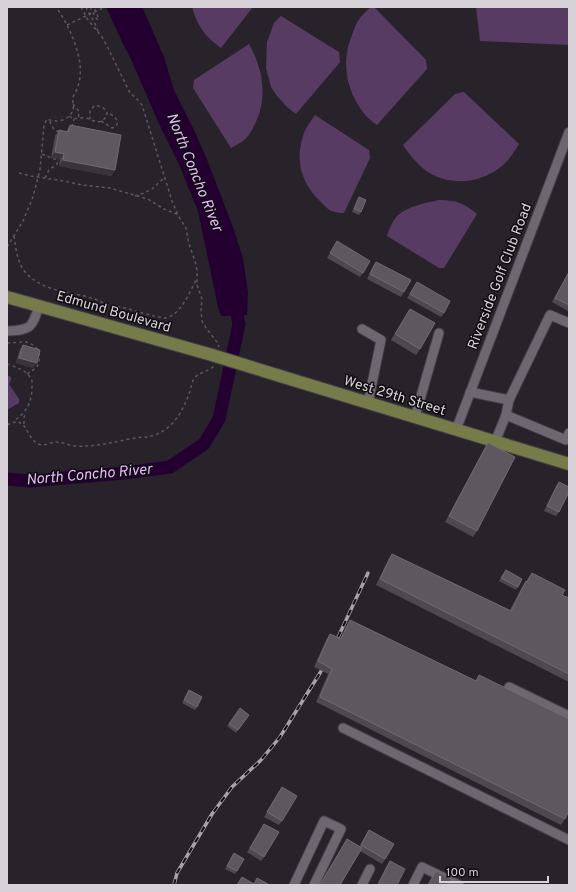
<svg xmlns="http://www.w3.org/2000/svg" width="576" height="892" font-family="Overpass,sans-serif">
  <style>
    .green { fill: #573b63 }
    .water { fill: #240031 }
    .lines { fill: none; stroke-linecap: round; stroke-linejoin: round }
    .river { stroke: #240031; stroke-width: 13 }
    .minor-casing { stroke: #443f46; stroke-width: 11 }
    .major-casing { stroke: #443f46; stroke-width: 14 }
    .path { stroke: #5d575f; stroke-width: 1.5; stroke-dasharray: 3 3; stroke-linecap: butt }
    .minor { stroke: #6e6771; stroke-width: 9 }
    .major { stroke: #757c49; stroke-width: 12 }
    .rail-casing { stroke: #a6a2a8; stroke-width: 3.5 }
    .rail { stroke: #100d11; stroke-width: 2; stroke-dasharray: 6; stroke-linecap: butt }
    .major-bridge-casing { stroke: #443f46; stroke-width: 14; stroke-linecap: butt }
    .major-bridge { stroke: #757c49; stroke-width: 12 }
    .wall { fill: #4f4851 }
    .shaded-wall { fill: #39333c }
    .building { fill: #5e575f; stroke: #706a72 }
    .labels { text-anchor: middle; stroke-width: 3; stroke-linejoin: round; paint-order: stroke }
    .street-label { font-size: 14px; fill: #d6d2d7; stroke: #100d11 }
    .water-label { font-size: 15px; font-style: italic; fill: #e8b8fd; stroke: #100d11 }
  </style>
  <rect width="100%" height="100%" fill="#28222b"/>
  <!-- green -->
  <g class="green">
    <path d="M192,7H253L221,48C205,37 197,25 192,7Z"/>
    <path d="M371,7H374L426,60L427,69L377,125C373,122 370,120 367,117C347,94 340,63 352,35C354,30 355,25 358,21C361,16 366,11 371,7Z"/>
    <path d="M476,7H569V45L480,41Z"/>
    <path d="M281,16L339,52L340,62L296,114L287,107L277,96L271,87L266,68L267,42L274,23Z"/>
    <path d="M249,44C263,69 268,98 255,124C253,128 250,134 247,137C243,142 236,145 231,148L193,88L194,80Z"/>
    <path d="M464,92L519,144C514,152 509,160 502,166C480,184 449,187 425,170C416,163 409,154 403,145L455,94Z"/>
    <path d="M315,115L369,150L370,158L344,213C341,213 338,213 335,212C328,211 323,204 318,199C300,180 295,158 304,133C306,127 311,121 315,115Z"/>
    <path d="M439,200C456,200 464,203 477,214L444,268H439L387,236C389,229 392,222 397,216C408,206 425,203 439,200Z"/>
    <path d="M7,375L11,377V380L9,384L19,399V403L7,410Z"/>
  </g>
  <!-- water -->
  <path class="water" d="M106,7H142L144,11L164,57L174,90L195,132L208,162L233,227L243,258L248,292L247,315L221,316L218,307L198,211L178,162L160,126L130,57L123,44Z"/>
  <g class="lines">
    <!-- river -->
    <path class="river" d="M7,479L30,481L124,473L170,467L204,444L219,419L239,324L234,298"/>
    <defs>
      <g id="minor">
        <path d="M362,329L381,340L368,403"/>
        <path d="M7,331C31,330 32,328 39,306"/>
        <path d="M470,392L509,400"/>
        <path d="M506,415L566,440L569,433"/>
        <path d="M415,417L439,333"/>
        <path d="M456,430L569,132"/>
        <path d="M495,442L506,415L509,400L550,315L569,323"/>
        <path d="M509,687L569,716"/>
        <path d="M343,728L569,840"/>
        <path d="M294,885L324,821L341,829L314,885"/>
        <path d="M362,885L370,869"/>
        <path d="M413,885L422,867L459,885"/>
      </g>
      <g id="major">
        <path d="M7,297L212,355"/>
        <path d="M280,376L569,464"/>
      </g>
    </defs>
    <!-- minor casing -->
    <use href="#minor" class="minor-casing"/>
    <!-- major casing -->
    <use href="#major" class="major-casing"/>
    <!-- path -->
    <g class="path">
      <path d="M81,7L88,20L102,37L108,48L130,93L136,98L142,105L172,201L178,215"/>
      <path d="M86,7C89,15 98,26 98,33"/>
      <path d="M90,7L96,18L98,20V17L94,7"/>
      <path d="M67,25L105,7"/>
      <path d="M73,104L78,110L79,118"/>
      <path d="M69,116C76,121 77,117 84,118C91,118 96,125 103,120C106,118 107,115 107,112C104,107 99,105 94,106L90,111V119"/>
      <path d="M50,121C51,126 54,131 60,132"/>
      <path d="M101,121L112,128L115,127C122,120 112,116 108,112"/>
      <path d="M72,127L74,119"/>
      <path d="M42,154L51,158L59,160"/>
      <path d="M19,173L31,176L64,181L82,185L110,188L148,199L164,209L177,214L186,228L189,244L195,261L197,270V285L202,299L201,310L202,321L206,328L217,342L219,347"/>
      <path d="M45,178L49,170L57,164L58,160"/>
      <path d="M135,196L144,193L152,189L165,177"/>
      <path d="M14,236C16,249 17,263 26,273C44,292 69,291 91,298C96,299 101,302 105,304C113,306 121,307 129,309C141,313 153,316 165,318C180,316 190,292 196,280"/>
      <path d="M7,247L23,221L33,197L40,170L44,125L47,119C57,123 69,121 73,110C74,106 72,101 73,97C74,94 76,92 77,89C80,82 81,72 80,64C77,44 68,24 56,7"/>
      <path d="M7,343C20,343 29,338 38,350"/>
      <path d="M7,364C16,367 29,371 32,381C32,383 32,386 32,387C32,402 26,414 13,421"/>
      <path d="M27,374C36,368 41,366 39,353"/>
      <path d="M24,424V418L25,412"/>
      <path d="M7,425C28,414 24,436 38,444C44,447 50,442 56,442C62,442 68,445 74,446C93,447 110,443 129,439C143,436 153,439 166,429C178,420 184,407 189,394C191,389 191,383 194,379C198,372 208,372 214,366"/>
    </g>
    <!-- minor -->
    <use href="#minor" class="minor"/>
    <!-- major -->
    <use href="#major" class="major"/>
    <defs>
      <g id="rail">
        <path d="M333,648L368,573"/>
        <path d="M174,885L177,873L212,814L232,787L261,760L280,737L320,673L327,660"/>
      </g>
    </defs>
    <!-- rail casing -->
    <use href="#rail" class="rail-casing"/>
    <!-- rail -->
    <use href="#rail" class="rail"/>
    <defs>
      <path id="major-bridge" d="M212,355L280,376"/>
    </defs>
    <!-- major-bridge casing -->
    <use href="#major-bridge" class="major-bridge-casing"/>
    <!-- major-bridge -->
    <use href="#major-bridge" class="major-bridge"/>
  </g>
  <!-- wall -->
  <g class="wall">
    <path d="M70,125L115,170L111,176L59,166L60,159L51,158L55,136L59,130L66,132Z"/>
    <path d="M359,197L361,212L359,215L352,212L357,200Z"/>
    <path d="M337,241L363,273L360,277L327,258Z"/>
    <path d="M376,262L404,292L401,297L367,279L373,266Z"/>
    <path d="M569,271V309L568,311L552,302Z"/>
    <path d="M417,282L444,313L441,317L407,298Z"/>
    <path d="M410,309L420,349L416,355L391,340Z"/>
    <path d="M23,345L37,363L33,368L16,363L20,349Z"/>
    <path d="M488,443L477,531L473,537L445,522L484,449Z"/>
    <path d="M559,482V512L556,516L544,511L556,486Z"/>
    <path d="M392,554L510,610L522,587L532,573L562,595L569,598V682L376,585L388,560Z"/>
    <path d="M506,570L518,587L516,590L499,581Z"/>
    <path d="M350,620L476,681L479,675L565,819L561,825L316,702L328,674L314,667L326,640L330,634L340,639L346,626Z"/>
    <path d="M189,690L197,707L195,710L182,703Z"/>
    <path d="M240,708L249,715L236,733L227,726Z"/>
    <path d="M282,787V821L279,825L264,817Z"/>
    <path d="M264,824V857L261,861L247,852Z"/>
    <path d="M369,830L385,859L382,864L360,851L340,885H319L347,839L359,847Z"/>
    <path d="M234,853L237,871L235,874L225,869Z"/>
    <path d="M390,861L397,885H377L386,867Z"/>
  </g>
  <!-- shaded-wall -->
  <g class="shaded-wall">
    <path d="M55,152L64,154L60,159L51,158Z"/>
    <path d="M63,160L115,170L111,176L59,166Z"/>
    <path d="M19,358L37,363L33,368L16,363Z"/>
  </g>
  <!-- building -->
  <g class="building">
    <path d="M70,125L121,135L115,170L63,160L64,154L55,152L59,130L68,132Z"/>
    <path d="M359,197L366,200L361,212L354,209Z"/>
    <path d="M337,241L370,261L363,273L330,253Z"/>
    <path d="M376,262L411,280L404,292L370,274Z"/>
    <path d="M569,272V305L555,298Z"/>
    <path d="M417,282L450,301L444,313L410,294Z"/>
    <path d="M410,309L435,323L420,349L395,334Z"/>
    <path d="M23,345L40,350L37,363L19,358Z"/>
    <path d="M488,443L515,457L477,531L449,516Z"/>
    <path d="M559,482L569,487V492L559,512L547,506Z"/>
    <path d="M392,554L511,611L526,581L527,582L532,573L565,590L562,595L569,598V674L380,579Z"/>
    <path d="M506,570L522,579L518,587L501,578Z"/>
    <path d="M350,620L476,681L479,675L569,719V811L565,819L320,697L332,669L318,661L330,634L341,639Z"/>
    <path d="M189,690L202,697L197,707L184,700Z"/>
    <path d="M240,708L249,715L238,730L229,724Z"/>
    <path d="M282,787L297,796L282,821L267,812Z"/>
    <path d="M264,824L279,832L264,857L250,848Z"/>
    <path d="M369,830L394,844L385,859L361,845Z"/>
    <path d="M347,839L362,848L340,885H320Z"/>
    <path d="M234,853L244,859L237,871L227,866Z"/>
    <path d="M390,861L405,869L397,885H378Z"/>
    <path d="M436,871L451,879L447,885H428Z"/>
    <path d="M242,877L254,884L257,878L268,884V885H237Z"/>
  </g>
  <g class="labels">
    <!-- street labels -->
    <g class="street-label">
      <text transform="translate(499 276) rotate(-69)" y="5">Riverside Golf Club Road</text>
      <text transform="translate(114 311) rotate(16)" y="5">Edmund Boulevard</text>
      <text transform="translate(395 395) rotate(17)" y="5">West 29th Street</text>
    </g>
    <!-- water labels -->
    <g class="water-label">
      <text transform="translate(195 172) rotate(68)" y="5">North Concho River</text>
      <text transform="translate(89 474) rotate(-5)" y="5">North Concho River</text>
    </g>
  </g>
  <!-- border -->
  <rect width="576" height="892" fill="none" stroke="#d6d2d7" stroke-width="16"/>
  <!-- scale -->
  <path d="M440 876v6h108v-6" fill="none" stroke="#d6d2d7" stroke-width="2"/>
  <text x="446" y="876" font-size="12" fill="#d6d2d7" stroke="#100d11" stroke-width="3" paint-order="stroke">100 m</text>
</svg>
